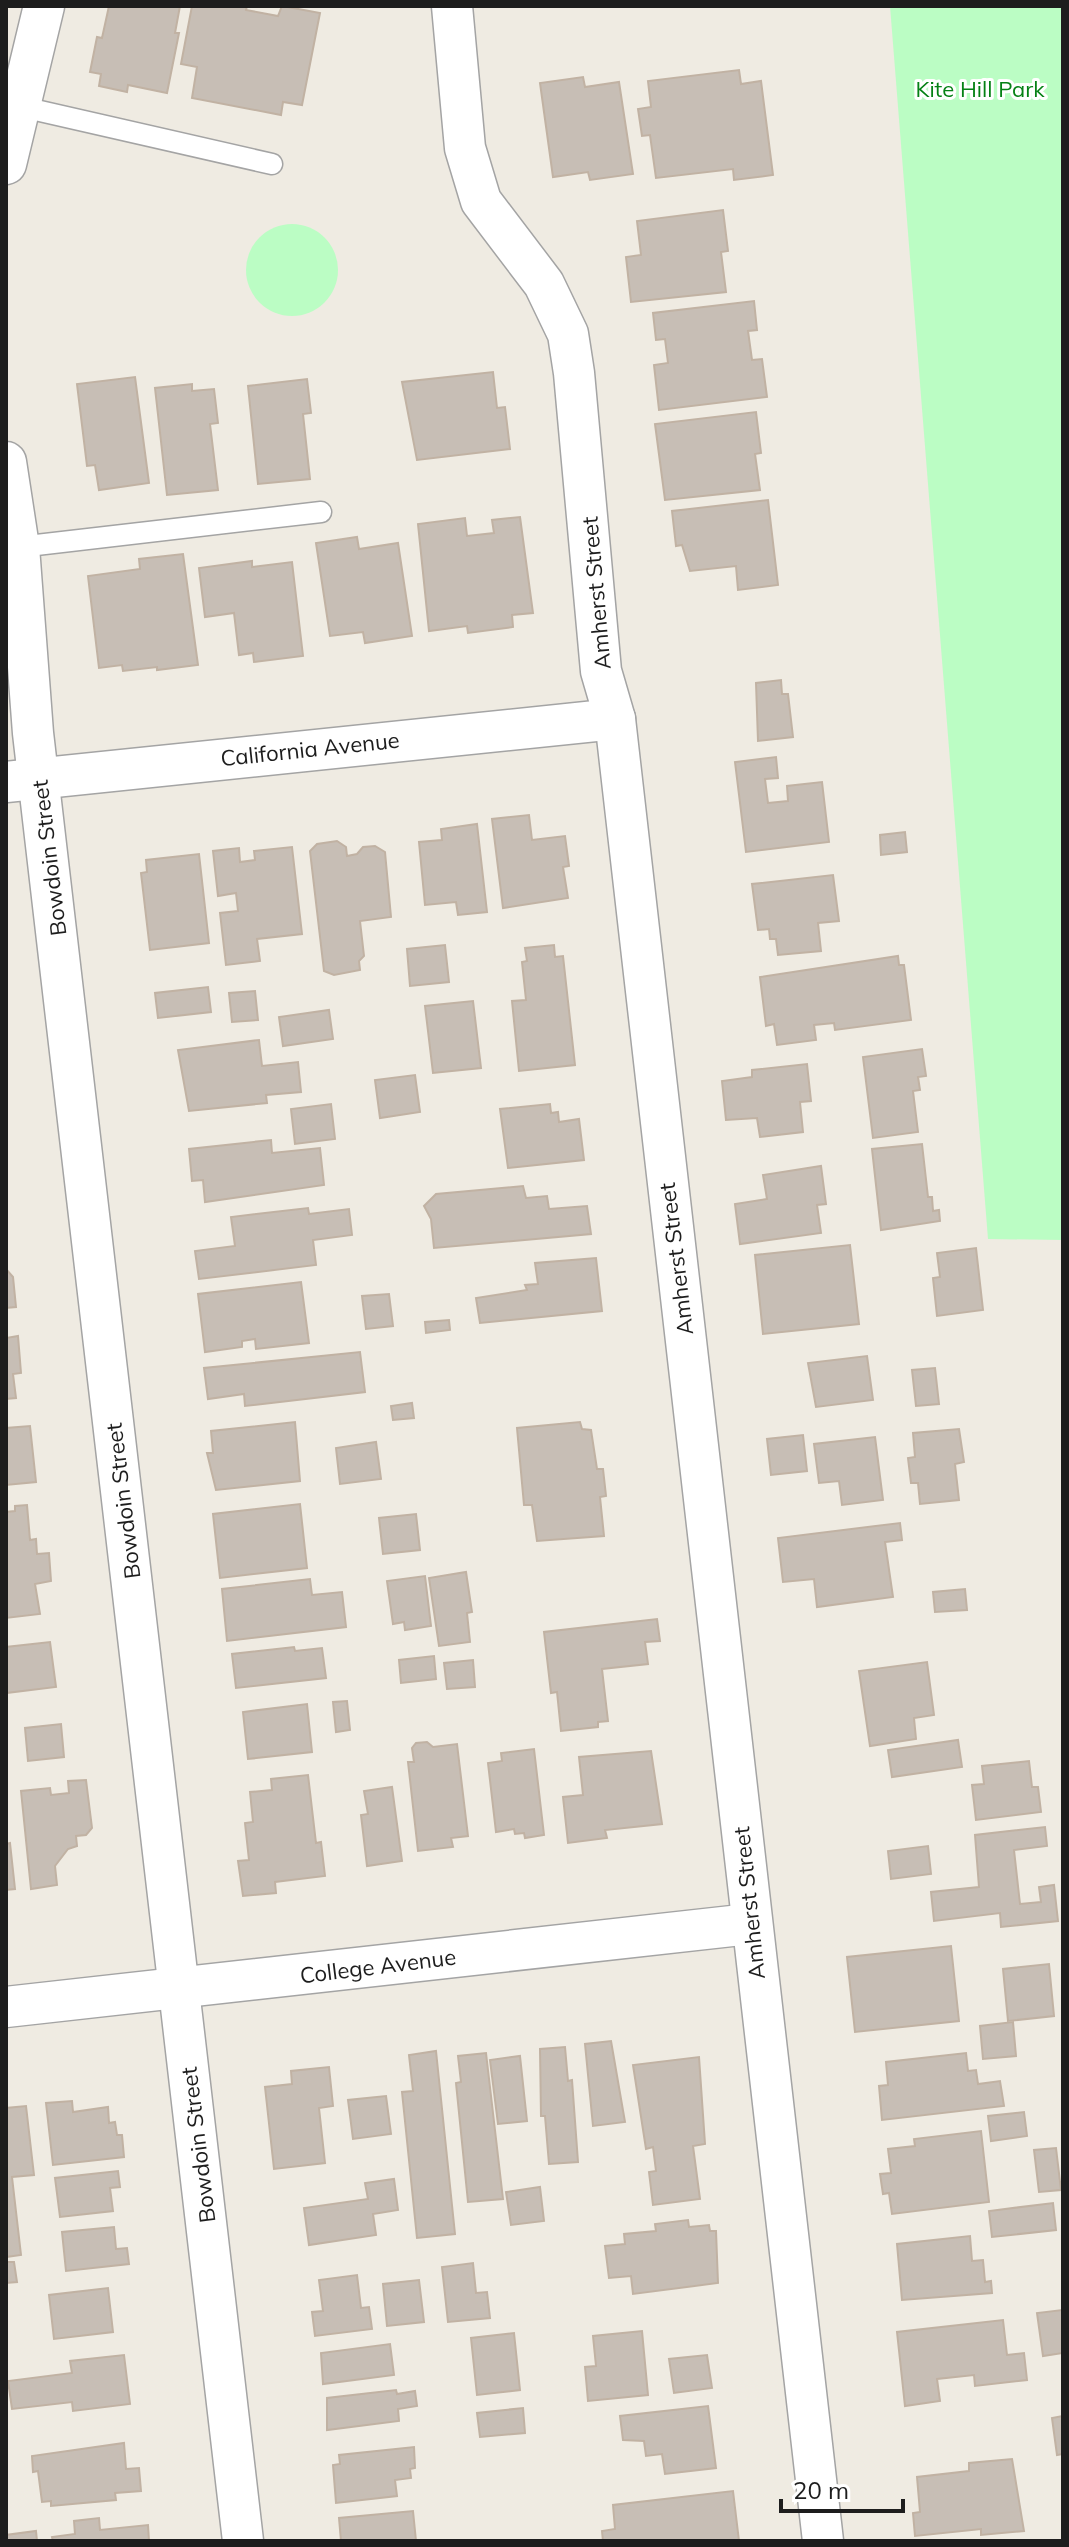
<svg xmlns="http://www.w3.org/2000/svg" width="1069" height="2547" font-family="Mulish,sans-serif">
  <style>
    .park { fill: #bbfdc4 }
    .building { fill: #c7beb5; stroke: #c1b2a3; stroke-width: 2 }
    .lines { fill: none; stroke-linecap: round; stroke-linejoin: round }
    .service-casing { stroke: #a4a4a4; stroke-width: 23 }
    .minor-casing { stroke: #a4a4a4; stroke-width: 43 }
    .service { stroke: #fff; stroke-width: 20 }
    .minor { stroke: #fff; stroke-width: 40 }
    .labels { text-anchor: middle; stroke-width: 6; stroke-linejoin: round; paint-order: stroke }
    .park-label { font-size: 22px; fill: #058115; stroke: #fff }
    .street-label { font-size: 22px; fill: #1d1d1d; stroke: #fff }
  </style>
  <rect width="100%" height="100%" fill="#efebe2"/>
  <!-- park -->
  <g class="park">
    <path d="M890,6H1063V1240L988,1239Z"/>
    <circle cx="292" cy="270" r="46"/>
  </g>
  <!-- building -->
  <g class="building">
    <path d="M109,6H180L175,33H179L167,93L128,85L127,92L99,86L101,74L90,72L97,37L102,38Z"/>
    <path d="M192,6H247L246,10L278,16L282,6L320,13L302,105L283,102L281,115L192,98L197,67L181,64Z"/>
    <path d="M739,70L741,84L761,81L773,175L734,180L733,169L656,178L650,135L642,136L638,109L651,107L648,81Z"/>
    <path d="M583,77L585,87L619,82L633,174L590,180L588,172L553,177L540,83Z"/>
    <path d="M723,210L728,251L721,252L726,292L631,302L626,257L641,255L637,221Z"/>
    <path d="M754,301L757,330L748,331L752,360L762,359L767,397L659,410L654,365L668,363L665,339L656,340L653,313Z"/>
    <path d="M493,372L497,408L505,407L510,449L417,460L402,382Z"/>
    <path d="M135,377L149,483L99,490L95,465L87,466L77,384Z"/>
    <path d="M307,379L311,413L303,414L310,479L258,484L248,386Z"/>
    <path d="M192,384V391L214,389L218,423L210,424L218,490L167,495L155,388Z"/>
    <path d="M756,412L761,453L755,454L760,490L665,500L655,424Z"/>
    <path d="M768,500L778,585L738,590L736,566L690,571L682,545L676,546L672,511Z"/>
    <path d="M520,517L533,613L512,615L513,627L468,633L467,626L429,631L418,524L465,518L467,536L494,533L492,520Z"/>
    <path d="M357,537L359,549L398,543L412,636L365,643L363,632L330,636L316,543Z"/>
    <path d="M183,554L198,665L157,670V667L123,671L122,665L99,668L88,576L140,569L139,559Z"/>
    <path d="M252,561V567L292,562L303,656L254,662L253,653L239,655L234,613L205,617L199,568Z"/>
    <path d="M781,680L782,694H788L793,737L758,741L756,683Z"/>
    <path d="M776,757L778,778L765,779L768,803L788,801L787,786L822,782L829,842L746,852L735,762Z"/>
    <path d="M529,815L532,840L565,836L569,866L563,867L568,898L503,908L492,819Z"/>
    <path d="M477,824L487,912L458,915L456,902L425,905L419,842L442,840L441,829Z"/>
    <path d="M905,832L907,852L881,855L880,835Z"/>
    <path d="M337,841L346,847L347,856L357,854L363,847L375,846L385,852L391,917L360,921L364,956L359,961L360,970L334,975L324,971L310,851L317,844Z"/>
    <path d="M292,847L302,934L257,939L260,961L226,965L220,913L238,911L236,893L218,896L213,851L239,848L240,862L255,860L254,851Z"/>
    <path d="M199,854L209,943L150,950L141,873L147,872L146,860Z"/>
    <path d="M833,875L839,921L818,923L821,951L778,955L776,939H770L769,929L758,930L752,884Z"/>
    <path d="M445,945L449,982L410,986L407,949Z"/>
    <path d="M554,945L555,957L563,956L575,1065L519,1071L512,1001L526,1000L522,962L527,961L525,948Z"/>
    <path d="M898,956L899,965H904L911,1020L835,1030L834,1023L814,1025L816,1040L777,1045L774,1024L766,1026L760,977Z"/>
    <path d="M208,987L211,1012L158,1018L155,993Z"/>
    <path d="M255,991L258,1020L232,1022L229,993Z"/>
    <path d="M473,1001L481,1068L433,1073L425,1006Z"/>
    <path d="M329,1010L333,1039L283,1046L279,1017Z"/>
    <path d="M259,1040L262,1066L298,1062L301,1092L266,1095L267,1103L189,1111L178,1050Z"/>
    <path d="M922,1049L926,1076L918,1077L920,1090L913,1091L918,1132L873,1138L863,1057Z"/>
    <path d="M807,1064L811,1101L800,1102L803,1132L760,1137L757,1118L726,1120L722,1081L752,1077V1070Z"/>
    <path d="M415,1075L420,1112L380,1118L375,1080Z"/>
    <path d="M331,1104L335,1139L295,1144L291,1109Z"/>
    <path d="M550,1104L551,1113L558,1112L559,1122L579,1119L584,1160L508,1168L500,1109Z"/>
    <path d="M271,1140L272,1153L320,1148L324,1185L205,1202L203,1180L192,1181L189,1149Z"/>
    <path d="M922,1144L928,1197H932L933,1211L939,1210L940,1221L881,1230L872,1149Z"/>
    <path d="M821,1166L826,1204L817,1205L821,1233L740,1244L735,1204L767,1199L763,1175Z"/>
    <path d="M523,1186L526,1198L547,1196L549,1209L587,1206L591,1234L434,1248L431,1219L424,1206L436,1194Z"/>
    <path d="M308,1208L309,1214L349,1209L352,1235L313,1240L316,1265L199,1279L195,1251L235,1246L231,1217Z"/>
    <path d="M850,1245L859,1324L763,1334L755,1255Z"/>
    <path d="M976,1248L983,1310L937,1316L933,1278L940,1277L937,1253Z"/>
    <path d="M596,1258L602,1311L480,1323L476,1298L527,1290L525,1285L538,1284L535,1263Z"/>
    <path d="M6,1269L13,1277L16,1307L6,1308Z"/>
    <path d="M301,1282L309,1343L256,1349L255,1339L242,1341V1347L205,1352L198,1294Z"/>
    <path d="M389,1294L393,1326L366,1329L362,1296Z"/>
    <path d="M449,1320L450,1330L426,1333L425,1322Z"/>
    <path d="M18,1336L21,1373L13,1374L16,1398L6,1399V1338Z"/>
    <path d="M360,1352L365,1392L245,1406L244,1394L208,1399L204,1368Z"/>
    <path d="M867,1356L873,1400L816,1407L808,1363Z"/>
    <path d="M935,1368L939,1404L916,1406L912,1370Z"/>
    <path d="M412,1403L414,1418L393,1420L391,1406Z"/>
    <path d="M295,1422L300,1481L216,1490L207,1453H213L211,1431Z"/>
    <path d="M580,1422L582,1429L591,1430L597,1469H603L606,1496L600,1497L604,1536L537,1541L532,1505H524L517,1428Z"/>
    <path d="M30,1426L36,1482L6,1485V1428Z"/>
    <path d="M959,1429L964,1462L955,1464L959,1500L920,1504L918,1483H911L908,1458L915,1457L913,1433Z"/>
    <path d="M803,1435L807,1471L771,1475L767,1439Z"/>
    <path d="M875,1437L883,1500L842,1505L839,1481L819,1483L814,1444Z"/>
    <path d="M376,1442L381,1479L340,1484L336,1448Z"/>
    <path d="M300,1504L307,1568L220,1578L213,1514Z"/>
    <path d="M27,1505L30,1540L36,1539L37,1554L49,1553L51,1581L35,1584L40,1614L6,1618V1512L15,1511V1506Z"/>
    <path d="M416,1514L420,1550L383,1554L379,1518Z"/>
    <path d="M900,1523L902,1540L885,1542L893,1597L817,1607L814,1579L783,1582L778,1538Z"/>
    <path d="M466,1572L472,1612L467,1613L470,1642L439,1646L429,1578Z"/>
    <path d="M425,1576L431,1626L405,1630L404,1622L393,1624L387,1581Z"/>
    <path d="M310,1579L312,1595L342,1592L346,1627L227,1641L222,1589Z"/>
    <path d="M965,1589L967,1610L935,1612L933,1592Z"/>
    <path d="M657,1619L660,1641L645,1642L648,1664L602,1669L608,1721L598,1722V1727L561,1731L557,1692L551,1693L544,1632Z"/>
    <path d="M50,1642L56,1687L6,1693V1647Z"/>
    <path d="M294,1647L295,1651L322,1648L326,1678L236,1688L232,1654Z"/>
    <path d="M434,1656L436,1679L401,1683L399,1660Z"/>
    <path d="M473,1660L475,1687L447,1689L444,1663Z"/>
    <path d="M927,1662L934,1715L914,1718L916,1739L870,1746L859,1671Z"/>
    <path d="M347,1701L350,1730L336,1732L333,1702Z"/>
    <path d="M307,1704L312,1752L248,1759L243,1712Z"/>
    <path d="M61,1724L64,1757L28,1761L25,1728Z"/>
    <path d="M958,1740L962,1767L892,1777L888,1750Z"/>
    <path d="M427,1742L433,1747L457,1744L468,1836L451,1838L453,1847L418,1851L408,1762H414L412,1748L416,1743Z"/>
    <path d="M534,1749L544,1835L525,1838L524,1833L515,1834L514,1829L496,1832L488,1763L502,1761L501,1753Z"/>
    <path d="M651,1751L662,1824L605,1830L607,1838L568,1843L563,1797L583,1795L579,1757Z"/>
    <path d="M1029,1761L1032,1787H1038L1041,1812L976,1820L972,1785L984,1784L982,1766Z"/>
    <path d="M308,1775L316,1843L321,1842L325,1876L275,1882L276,1893L243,1896L238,1861L249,1860L245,1823L253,1822L250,1792L272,1790L271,1779Z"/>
    <path d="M86,1780L92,1828L86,1835L76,1836L77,1846L68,1849L55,1866L57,1885L31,1889L21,1791L50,1788L51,1795L69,1793L68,1781Z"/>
    <path d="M392,1787L402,1861L367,1866L361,1815L368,1814L364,1791Z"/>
    <path d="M1045,1827L1047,1846L1014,1850L1020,1904L1041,1902L1039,1887L1054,1885L1058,1921L1001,1927L1000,1913L934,1921L931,1892L979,1887L975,1835Z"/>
    <path d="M10,1843L15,1889L6,1890V1844Z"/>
    <path d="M928,1846L931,1874L891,1879L888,1851Z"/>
    <path d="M951,1946L959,2021L855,2032L847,1957Z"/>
    <path d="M1049,1964L1054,2016L1008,2021L1003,1969Z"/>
    <path d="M1013,2022L1016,2056L983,2059L980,2026Z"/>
    <path d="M611,2041L625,2122L593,2126L585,2044Z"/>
    <path d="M565,2047L568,2081L572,2080L578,2162L549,2164L545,2116H541L540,2049Z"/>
    <path d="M436,2051L455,2234L417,2238L402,2092L413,2091L409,2055Z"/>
    <path d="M486,2053L503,2199L468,2202L456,2083L461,2082L458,2056Z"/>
    <path d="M966,2053L968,2071L976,2070L978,2084L1000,2081L1004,2106L882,2120L879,2086L888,2085L886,2062Z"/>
    <path d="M520,2056L527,2121L498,2124L490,2060Z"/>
    <path d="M699,2057L705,2144L693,2146L700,2199L653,2205L649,2172L656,2171L653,2147L646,2149L633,2065Z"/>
    <path d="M329,2067L333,2106L319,2108L325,2163L274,2169L265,2087L292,2084L291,2071Z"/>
    <path d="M386,2096L391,2134L353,2139L348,2100Z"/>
    <path d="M72,2101L73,2112L108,2107L109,2123L115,2122L117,2135H122L124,2157L53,2165L46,2103Z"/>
    <path d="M26,2106L34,2175L12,2177L21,2255L6,2257V2108Z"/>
    <path d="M1024,2112L1027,2136L991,2141L988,2116Z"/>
    <path d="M981,2131L989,2202L892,2214L889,2193L883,2194L880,2174L891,2173L888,2149L915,2146L914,2139Z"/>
    <path d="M1056,2148L1061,2190L1039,2192L1034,2150Z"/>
    <path d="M118,2171L120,2187L110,2188L113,2211L60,2217L55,2178Z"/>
    <path d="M394,2179L398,2210L373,2214L376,2235L309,2245L304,2208L368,2199L365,2183Z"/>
    <path d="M540,2187L544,2221L511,2225L506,2192Z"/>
    <path d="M1053,2203L1056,2230L992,2237L989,2211Z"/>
    <path d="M688,2220L689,2227L709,2225L710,2231H716L718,2283L633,2294L631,2276L609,2278L605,2246L625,2244L624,2234L656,2231L655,2224Z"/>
    <path d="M114,2227L116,2249L127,2248L129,2264L66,2271L62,2232Z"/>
    <path d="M970,2236L972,2261L983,2260L985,2282L991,2281L992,2293L902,2300L897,2244Z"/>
    <path d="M6,2262H14L17,2282L6,2283Z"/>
    <path d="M473,2263L476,2293L487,2292L490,2318L448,2322L442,2267Z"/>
    <path d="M357,2275L361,2308L369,2307L372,2329L315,2336L312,2312L323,2311L319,2280Z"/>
    <path d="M419,2280L424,2322L387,2326L383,2284Z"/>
    <path d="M108,2288L113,2332L54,2339L49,2295Z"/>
    <path d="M1062,2310L1063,2353L1043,2356L1037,2313Z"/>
    <path d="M1003,2320L1007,2355L1024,2353L1027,2380L975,2386L974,2375L937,2379L940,2401L905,2406L897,2332Z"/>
    <path d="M642,2331L648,2395L588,2401L585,2367L596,2366L593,2336Z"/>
    <path d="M514,2333L520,2390L477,2395L471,2338Z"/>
    <path d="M390,2344L394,2375L323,2384L321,2353Z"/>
    <path d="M124,2355L130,2404L73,2411L72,2402L12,2409L8,2381L72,2373L70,2361Z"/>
    <path d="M707,2355L712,2388L674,2393L669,2359Z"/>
    <path d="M396,2390L397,2394L415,2391L417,2406L398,2409L399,2421L327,2430V2398Z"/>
    <path d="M708,2406L716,2468L665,2474L662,2454L646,2456L644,2441L623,2440L620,2416Z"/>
    <path d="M523,2408L525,2433L480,2437L477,2413Z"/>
    <path d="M1063,2416V2454L1057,2455L1052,2418Z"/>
    <path d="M124,2443L126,2469L139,2468L141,2491L115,2493L116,2500L51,2506V2501L42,2502L38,2471L33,2472L32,2456Z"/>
    <path d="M414,2447L415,2468L410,2469L411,2478L395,2480L397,2496L336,2503L333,2465L340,2464L339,2455Z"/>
    <path d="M1012,2459L1024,2531L981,2535V2529L915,2536L913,2513L920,2512L917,2477L969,2471V2463Z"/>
    <path d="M733,2491L739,2541H603L602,2531L615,2529L613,2505Z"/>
    <path d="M413,2511L416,2541H341L339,2518Z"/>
    <path d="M99,2518L100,2530L148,2525L149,2541H53L52,2537L75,2534L74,2521Z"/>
    <path d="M36,2531L37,2541H6V2535Z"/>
  </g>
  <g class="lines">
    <defs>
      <g id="service">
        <path d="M18,106L272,164"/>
        <path d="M19,547L321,512"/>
      </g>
      <g id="minor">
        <path d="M452,6L465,148L481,201L544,284L568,334L574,373L601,671L615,719L823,2541"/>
        <path d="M6,164L44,6"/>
        <path d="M6,462L19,547L33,733L243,2541"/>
        <path d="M6,782L615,719"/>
        <path d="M6,2007L750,1924"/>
      </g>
    </defs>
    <!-- service casing -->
    <use href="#service" class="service-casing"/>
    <!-- minor casing -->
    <use href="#minor" class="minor-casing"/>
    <!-- service -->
    <use href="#service" class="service"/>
    <!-- minor -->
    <use href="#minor" class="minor"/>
  </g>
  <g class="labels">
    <!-- park labels -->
    <g class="park-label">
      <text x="980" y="97">Kite Hill Park</text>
    </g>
    <!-- street labels -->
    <g class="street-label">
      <text transform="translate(596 593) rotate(-95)" y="8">Amherst Street</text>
      <text transform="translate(310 749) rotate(-6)" y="8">California Avenue</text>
      <text transform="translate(49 858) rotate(-97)" y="8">Bowdoin Street</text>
      <text transform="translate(676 1259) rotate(-97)" y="8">Amherst Street</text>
      <text transform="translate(123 1501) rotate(-97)" y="8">Bowdoin Street</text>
      <text transform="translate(749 1903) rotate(-96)" y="8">Amherst Street</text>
      <text transform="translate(378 1966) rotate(-7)" y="8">College Avenue</text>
      <text transform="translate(198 2145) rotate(-97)" y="8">Bowdoin Street</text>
    </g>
  </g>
  <!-- border -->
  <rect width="1069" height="2547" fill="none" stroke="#1d1d1d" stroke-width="16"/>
  <!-- scale -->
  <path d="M781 2499v12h122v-12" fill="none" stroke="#1d1d1d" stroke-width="4"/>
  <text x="793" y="2499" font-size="24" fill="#1d1d1d" stroke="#ffffff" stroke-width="6" paint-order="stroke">20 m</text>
</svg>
